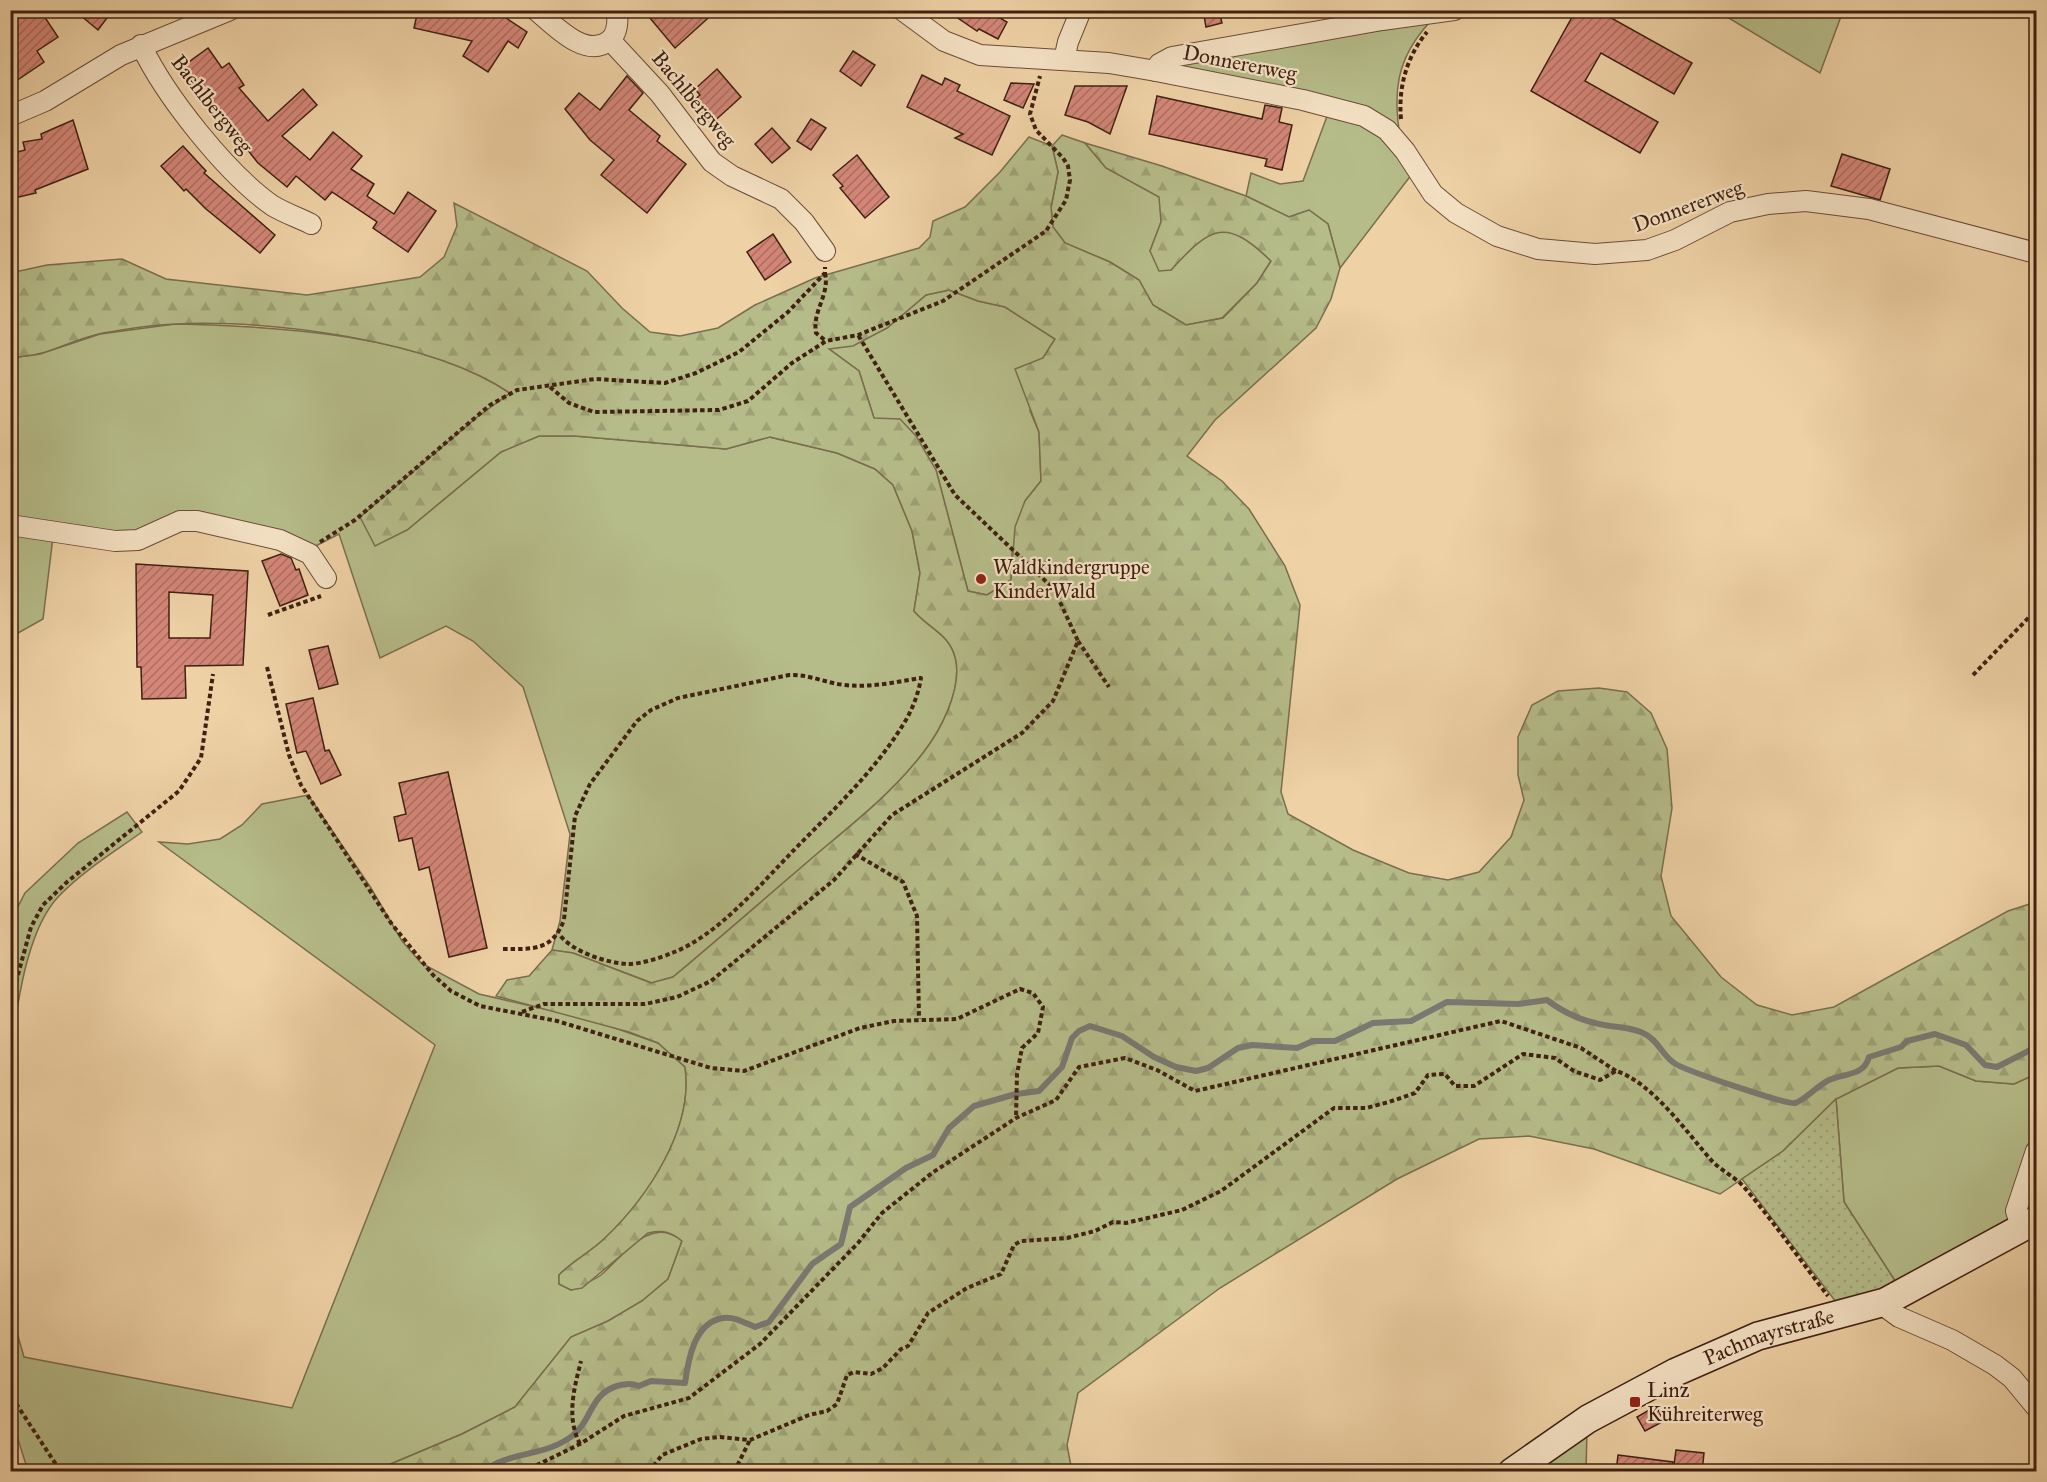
<svg xmlns="http://www.w3.org/2000/svg" width="2047" height="1482" font-family="'IM FELL Great Primer',serif">
  <style>
    .grass { fill: #b5bc89; stroke: #7a6e4e; stroke-width: 1.5 }
    .forest { fill: url(#forest-firs); stroke: #7a6e4e; stroke-width: 1.5; fill-rule: evenodd }
    .garden { fill: url(#garden-dots); stroke: #7a6e4e; stroke-width: 1.5 }
    .lines { fill: none; stroke-linecap: round; stroke-linejoin: round }
    .stream { stroke: #797973; stroke-width: 6 }
    .building { fill: url(#building-hatch); stroke: #402012; stroke-width: 1.5; fill-rule: evenodd }
    .street-casing { stroke: #6c4c37; stroke-width: 22 }
    .secondary-casing { stroke: #402012; stroke-width: 30 }
    .path { stroke: #402012; stroke-width: 4; stroke-dasharray: 4.5 3; stroke-linecap: butt }
    .street { stroke: #f4e1c4; stroke-width: 20 }
    .secondary { stroke: #f4e1c4; stroke-width: 27 }
    .poi-dot { fill: #8f2418; stroke: #f4e1c4; stroke-width: 2 }
    .labels { text-anchor: middle; stroke-width: 4.5; stroke-linejoin: round; paint-order: stroke }
    .street-label { font-size: 21px; fill: #402012; stroke: #f4e1c4 }
    .poi-label { font-size: 21px; fill: #402012; stroke: #f4e1c4; text-anchor: start }
  </style>
  <defs>
    <pattern id="forest-firs" width="22" height="20" patternUnits="userSpaceOnUse" patternTransform="scale(1.5)"><rect width="22" height="20" fill="#b5bc89"/><path d="M5 1l3.5 6h-7zM16 11l3.5 6h-7z" fill="#9da175"/></pattern>
    <pattern id="garden-dots" width="8" height="8" patternUnits="userSpaceOnUse" patternTransform="scale(1.5)"><rect width="8" height="8" fill="#b5bc89"/><path d="M2 2h.1M6 6h.1" fill="none" stroke="#9da175" stroke-width="1.8" stroke-linecap="round"/></pattern>
    <pattern id="building-hatch" width="6" height="6" patternUnits="userSpaceOnUse" patternTransform="scale(1.5)"><rect width="6" height="6" fill="#d38678"/><path d="M-1 1l2-2M0 6l6-6M5 7l2-2" fill="none" stroke="#ad6d61"/></pattern>
  </defs>
  <rect width="100%" height="100%" fill="#eed1a5"/>
  <filter id="stains"><feTurbulence type="fractalNoise" baseFrequency=".00333" numOctaves="4"/><feColorMatrix values="0 0 0 0 .2 0 0 0 0 .09 0 0 0 0 .02 0 0 0 .5 -.17"/></filter>
  <radialGradient id="worn" r=".72"><stop offset=".6" stop-color="#630" stop-opacity="0"/><stop offset="1" stop-color="#630" stop-opacity=".3"/></radialGradient>
  <!-- grass -->
  <g class="grass">
    <path d="M1717,11H1843L1820,73Z"/>
    <path d="M1429,23C1396,59 1392,94 1401,141L1389,127L1167,66L1180,61Z"/>
    <path d="M1329,111L1373,125L1412,174L1340,268L1328,224L1309,210L1289,217L1246,196L1251,173L1280,184L1303,181Z"/>
    <path d="M1062,135L1085,143L1106,168L1160,197L1161,222L1150,251L1171,270C1211,225 1226,217 1271,261L1257,283L1222,318L1186,325L1153,305L1139,280L1110,262L1065,243L1053,227L1051,208L1058,172L1052,146Z"/>
    <path d="M949,290L978,301L1005,307L1055,339L1043,358L1030,411L1039,432L1041,481L1025,501L1012,553L1011,580L987,595L968,591L936,470L874,418L859,371L828,348L853,345L887,328L926,295Z"/>
    <path d="M175,324C278,326 423,334 511,394L476,418L361,517L407,530L501,452L539,436H575L726,449L769,437L837,453L875,469L893,485L912,531L920,573L914,611C929,629 951,634 956,661C961,691 941,730 923,753C893,792 855,822 818,853C770,894 722,936 673,977L652,983L573,953L552,950L560,921L570,834L523,687L473,641L446,626L380,658L339,534L300,554L184,526L161,532L53,537L43,619L11,637L10,358L40,354L100,334Z"/>
    <path d="M308,795L371,888L402,941L421,963L479,994L592,1020L658,1043L685,1067C694,1128 648,1197 605,1238C591,1252 572,1261 559,1275V1284L571,1290C581,1285 593,1281 601,1275C624,1255 651,1214 682,1241L668,1279L642,1301L608,1321L571,1337L515,1407L462,1434L374,1471H28L11,1417L10,1308L24,1357L292,1408L435,1045L159,842L188,844L220,839L242,825L262,804Z"/>
    <path d="M127,812L142,832C114,852 83,871 59,896C27,929 18,1002 11,1047V920L25,893L78,843Z"/>
    <path d="M1939,1066L1976,1081L2014,1084L2036,1074V1142L2009,1221L1899,1287L1844,1202L1836,1099L1898,1068Z"/>
    <path d="M1587,1431L1586,1471L1529,1472Z"/>
  </g>
  <!-- forest -->
  <path class="forest" d="M1029,137L1052,146L1058,172L1051,207L1053,227L1065,243L1110,262L1139,280L1153,305L1186,325L1223,318L1257,283L1271,261C1226,217 1211,226 1171,270L1159,271L1150,251L1161,222L1159,197L1106,168L1085,143L1162,166L1246,196L1289,217L1309,210L1328,224L1340,268L1331,299L1316,328L1215,420L1187,456L1222,481L1249,509L1285,566L1300,605L1281,792L1288,814L1353,850L1409,873L1448,880L1479,872L1511,837L1524,800L1518,775V737L1532,705L1558,691L1599,688L1627,692L1651,713L1667,749L1672,808L1661,876L1671,916L1721,977L1757,1005L1792,1015L1834,1007L2008,911L2036,902V1074L2014,1084L1976,1081L1939,1066L1898,1068L1836,1099L1783,1151L1720,1194L1594,1149L1529,1136L1479,1139L1397,1179L1220,1288L1078,1393L1067,1445L1072,1471H374L462,1434L515,1407L571,1337L608,1321L642,1301L668,1279L682,1241C670,1231 663,1230 648,1233L582,1288L571,1290L559,1284V1275C572,1261 591,1252 605,1238C648,1197 694,1128 685,1067L658,1043L629,1032L496,996L507,980L529,976L552,950L573,953L651,983L673,977C722,936 770,894 818,853C855,822 893,792 923,753C941,730 961,691 956,661C951,634 929,629 914,611L920,573L912,531L893,485L875,469L837,453L770,437L726,449L575,436H539L501,452L407,530L375,546L360,517L476,418L510,393C432,340 269,319 175,324C151,325 126,329 103,333C82,337 62,347 42,353C32,356 21,356 11,358L10,273L47,265L122,259L166,279L307,295L371,285L420,277L444,257L457,226L454,203L587,271L622,308L650,332L680,336L718,328L755,305L815,278L919,248L930,237L933,221L965,207L1000,172ZM949,290L978,301L1005,307L1055,339L1043,358L1015,369L1039,432L1041,481L1025,501L1015,527L1011,580L987,595L968,591L936,470L916,436L900,419L874,418L859,371L829,349L853,346L887,328L926,295Z"/>
  <!-- garden -->
  <path class="garden" d="M1836,1099L1844,1202L1899,1287L1839,1306L1742,1179L1783,1151Z"/>
  <g class="lines">
    <!-- stream -->
    <path class="stream" d="M483,1472C508,1451 545,1457 572,1436C592,1421 590,1394 617,1386C626,1384 630,1383 639,1386L651,1381L685,1383C688,1361 694,1322 723,1318C734,1316 745,1323 755,1327L769,1322L812,1264L841,1244L850,1207L906,1168L933,1155L949,1128L974,1106L1016,1094L1039,1091L1062,1067L1072,1038L1079,1031L1090,1026L1122,1036L1154,1057L1176,1067L1196,1071L1208,1068L1238,1048L1252,1045L1297,1048L1313,1041H1335L1373,1023L1411,1021L1447,1002L1518,1004L1547,1000C1567,1015 1585,1022 1610,1026C1620,1027 1632,1028 1641,1032C1658,1039 1661,1054 1674,1063C1683,1070 1788,1105 1795,1103C1804,1101 1818,1085 1829,1080C1845,1073 1864,1076 1869,1057L1901,1047L1907,1041L1935,1034L1966,1045L1985,1065L1997,1067L2036,1047"/>
  </g>
  <!-- building -->
  <g class="building">
    <path d="M30,10H40L58,37L37,51L44,62L16,81L10,73V24Z"/>
    <path d="M74,10H113L98,30Z"/>
    <path d="M418,10H494L527,32L518,48L508,41L488,72L463,56L472,41L414,28Z"/>
    <path d="M659,10H717L675,48L650,18Z"/>
    <path d="M946,10H986L1007,22L998,39L979,29L977,31Z"/>
    <path d="M1203,10H1219L1222,23L1206,27Z"/>
    <path d="M1576,10H1597L1692,63L1674,94L1601,53L1585,81L1658,122L1640,153L1531,91Z"/>
    <path d="M208,48L222,68L229,63L244,85L239,88L268,121L303,89L317,105L282,136L310,160L333,132L362,156L351,169L374,184L367,196L394,214L408,192L436,211L408,252L373,228L377,222L332,192L325,200L296,176L287,187L258,163L206,97L204,99L182,67Z"/>
    <path d="M853,51L875,65L861,86L840,71Z"/>
    <path d="M717,69L741,97L709,126L690,104L700,95L695,89Z"/>
    <path d="M922,75L942,85L945,78L960,85L957,91L1010,116L992,155L955,138L963,134L907,107Z"/>
    <path d="M627,76L643,93L629,110L660,136L657,141L686,164L647,213L601,175L614,160L590,140L565,109L579,93L600,110Z"/>
    <path d="M1011,83L1034,84L1023,108L1004,100Z"/>
    <path d="M1075,86H1127L1110,134L1088,122L1065,115Z"/>
    <path d="M1157,96L1262,119L1265,105L1282,108L1279,122L1292,125L1282,170L1265,166L1267,159L1149,134Z"/>
    <path d="M811,119L826,128L811,150L797,141Z"/>
    <path d="M73,120L88,169L35,190L36,193L10,199V154L25,150L23,142L42,139L41,134Z"/>
    <path d="M772,128L790,148L772,163L755,144Z"/>
    <path d="M183,146L206,171L204,173L275,235L260,253L206,209L186,189L184,191L161,166Z"/>
    <path d="M1842,154L1890,169L1880,200L1831,186Z"/>
    <path d="M857,155L889,197L865,218L840,188L843,186L833,175Z"/>
    <path d="M773,234L791,262L765,280L747,252Z"/>
    <path d="M281,554L291,558L296,570L299,569L308,595L280,606L262,561Z"/>
    <path d="M136,564L248,571L243,665L185,666L186,698L142,699L141,667H137ZM169,592L213,595L210,638H169Z"/>
    <path d="M328,646L338,684L319,689L309,650Z"/>
    <path d="M313,698L325,751L329,750L341,775L321,784L306,751L297,753L286,704Z"/>
    <path d="M448,772L487,948L449,957L429,867L419,870L412,838L399,841L394,817L406,814L399,783Z"/>
    <path d="M1656,1406L1664,1421L1645,1431L1637,1417Z"/>
    <path d="M1676,1450L1704,1453L1702,1472H1673Z"/>
    <path d="M1618,1455L1673,1462V1472H1616Z"/>
  </g>
  <g class="lines">
    <defs>
      <g id="street">
        <path d="M536,10C554,25 585,59 609,41C618,34 618,21 617,10"/>
        <path d="M902,10L944,41L980,55L1109,63L1156,71L1159,64L1172,57L1382,20L1454,10"/>
        <path d="M610,40L660,94L712,162L732,176L781,199L804,222L825,251"/>
        <path d="M141,45C165,96 227,174 273,206C285,213 299,218 311,224"/>
        <path d="M1064,60L1068,42L1081,10"/>
        <path d="M1156,71L1303,100L1364,116L1387,130L1405,151L1433,194L1456,213L1497,236L1538,249L1595,254L1647,250L1675,240L1730,212L1768,204L1806,201L1869,209L2036,253"/>
        <path d="M10,116L45,101L121,55L230,10"/>
        <path d="M10,525L115,541L138,540L180,521H197L280,540L310,554L326,578"/>
        <path d="M2021,1226L2016,1211L2036,1151"/>
        <path d="M1885,1302L1888,1309L1899,1317L1952,1340L1995,1365L2012,1378L2036,1407"/>
      </g>
      <g id="secondary">
        <path id="s1" d="M1512,1472L1588,1419L1676,1372L1758,1336L1885,1302L2036,1220"/>
      </g>
    </defs>
    <!-- street casing -->
    <use href="#street" class="street-casing"/>
    <!-- secondary casing -->
    <use href="#secondary" class="secondary-casing"/>
    <!-- path -->
    <g class="path">
      <path d="M1401,119C1398,87 1407,56 1427,32"/>
      <path d="M825,273C830,295 812,311 816,333L826,341"/>
      <path d="M550,387L569,403L594,412L719,410L748,401L792,363L826,341L858,335L943,301L1046,231L1066,200L1070,180L1068,166L1063,158L1036,130L1030,114L1040,76"/>
      <path d="M320,542L355,520L490,405L517,390L595,379L665,383L696,373L739,352L788,312L825,273V267"/>
      <path d="M268,615L321,596"/>
      <path d="M1078,641L1109,687"/>
      <path d="M267,667L289,755L301,785L391,923L433,975L451,991L480,1006L557,1021L711,1068L744,1071L860,1028L894,1021L957,1019L1020,989L1033,993L1043,1007L1038,1033L1022,1048L1017,1074L1016,1117"/>
      <path d="M1973,675L2036,610"/>
      <path d="M855,854L903,882L917,916L919,1019"/>
      <path d="M503,949C534,949 552,951 564,920L575,816L590,784L637,721L651,710L678,698L789,675C809,674 825,683 845,685C870,688 896,682 921,678C918,696 911,713 901,728C872,774 831,812 793,851C760,885 717,936 672,953C660,958 641,964 628,964C607,963 572,952 559,934"/>
      <path d="M10,1004L31,927L43,905L67,882L179,791L201,758L213,674"/>
      <path d="M522,1012L544,1004H645L677,997L711,981L834,880L892,815L1022,733L1053,701L1078,641L1054,589L955,495L858,335"/>
      <path d="M10,1390L15,1402L61,1472"/>
      <path d="M580,1444C566,1417 574,1389 581,1361"/>
      <path d="M523,1472L580,1444L624,1416L689,1398L760,1344L858,1243L882,1213L932,1173L1016,1118L1056,1100L1079,1067L1125,1058L1157,1070L1195,1091L1501,1021L1581,1048L1616,1071"/>
      <path d="M649,1472L662,1455L701,1439L720,1437L750,1440L809,1415L827,1411L837,1404L847,1375L854,1372L871,1374L883,1368L901,1349L908,1346L928,1313L967,1288L1001,1274L1014,1245L1021,1241L1067,1238L1095,1231L1113,1222L1126,1223L1182,1210L1221,1191L1334,1108H1366L1389,1102L1415,1093L1428,1075L1445,1074L1455,1086H1474L1523,1054L1555,1058L1574,1071L1600,1080L1616,1071C1652,1082 1688,1134 1712,1161C1722,1171 1735,1177 1744,1187C1774,1222 1800,1260 1828,1296"/>
      <path d="M734,1472L750,1440"/>
    </g>
    <!-- street -->
    <use href="#street" class="street"/>
    <!-- secondary -->
    <use href="#secondary" class="secondary"/>
  </g>
  <!-- markers -->
  <g class="poi-dot">
    <circle cx="981" cy="579" r="6"/>
    <rect x="1629" y="1396" width="12" height="12" rx="3"/>
  </g>
  <g class="labels">
    <!-- street labels -->
    <g class="street-label">
      <text transform="translate(1240 63) rotate(11)" y="7">Donnererweg</text>
      <text transform="translate(694 99) rotate(50)" y="7">Bachlbergweg</text>
      <text transform="translate(212 104) rotate(52)" y="7">Bachlbergweg</text>
      <text transform="translate(1688 206) rotate(-20)" y="7">Donnererweg</text>
      <text dy="7" stroke="none"><textPath href="#s1" startOffset="292">Pachmayrstraße</textPath></text>
    </g>
    <!-- poi labels -->
    <g class="poi-label">
      <text x="993" y="574">Waldkindergruppe<tspan x="993" dy="24">KinderWald</tspan></text>
      <text x="1647" y="1397">Linz<tspan x="1647" dy="24">Kühreiterweg</tspan></text>
    </g>
  </g>
  <!-- margin -->
  <rect width="2047" height="1482" fill="none" stroke="#eed1a5" stroke-width="36"/>
  <rect x="12" y="12" width="2023" height="1458" fill="none" stroke="#402012" stroke-width="3"/>
  <rect x="18" y="18" width="2011" height="1446" fill="none" stroke="#402012" stroke-width="1.5"/>
  <rect width="100%" height="100%" filter="url(#stains)"/>
  <rect width="100%" height="100%" fill="url(#worn)"/>
</svg>
